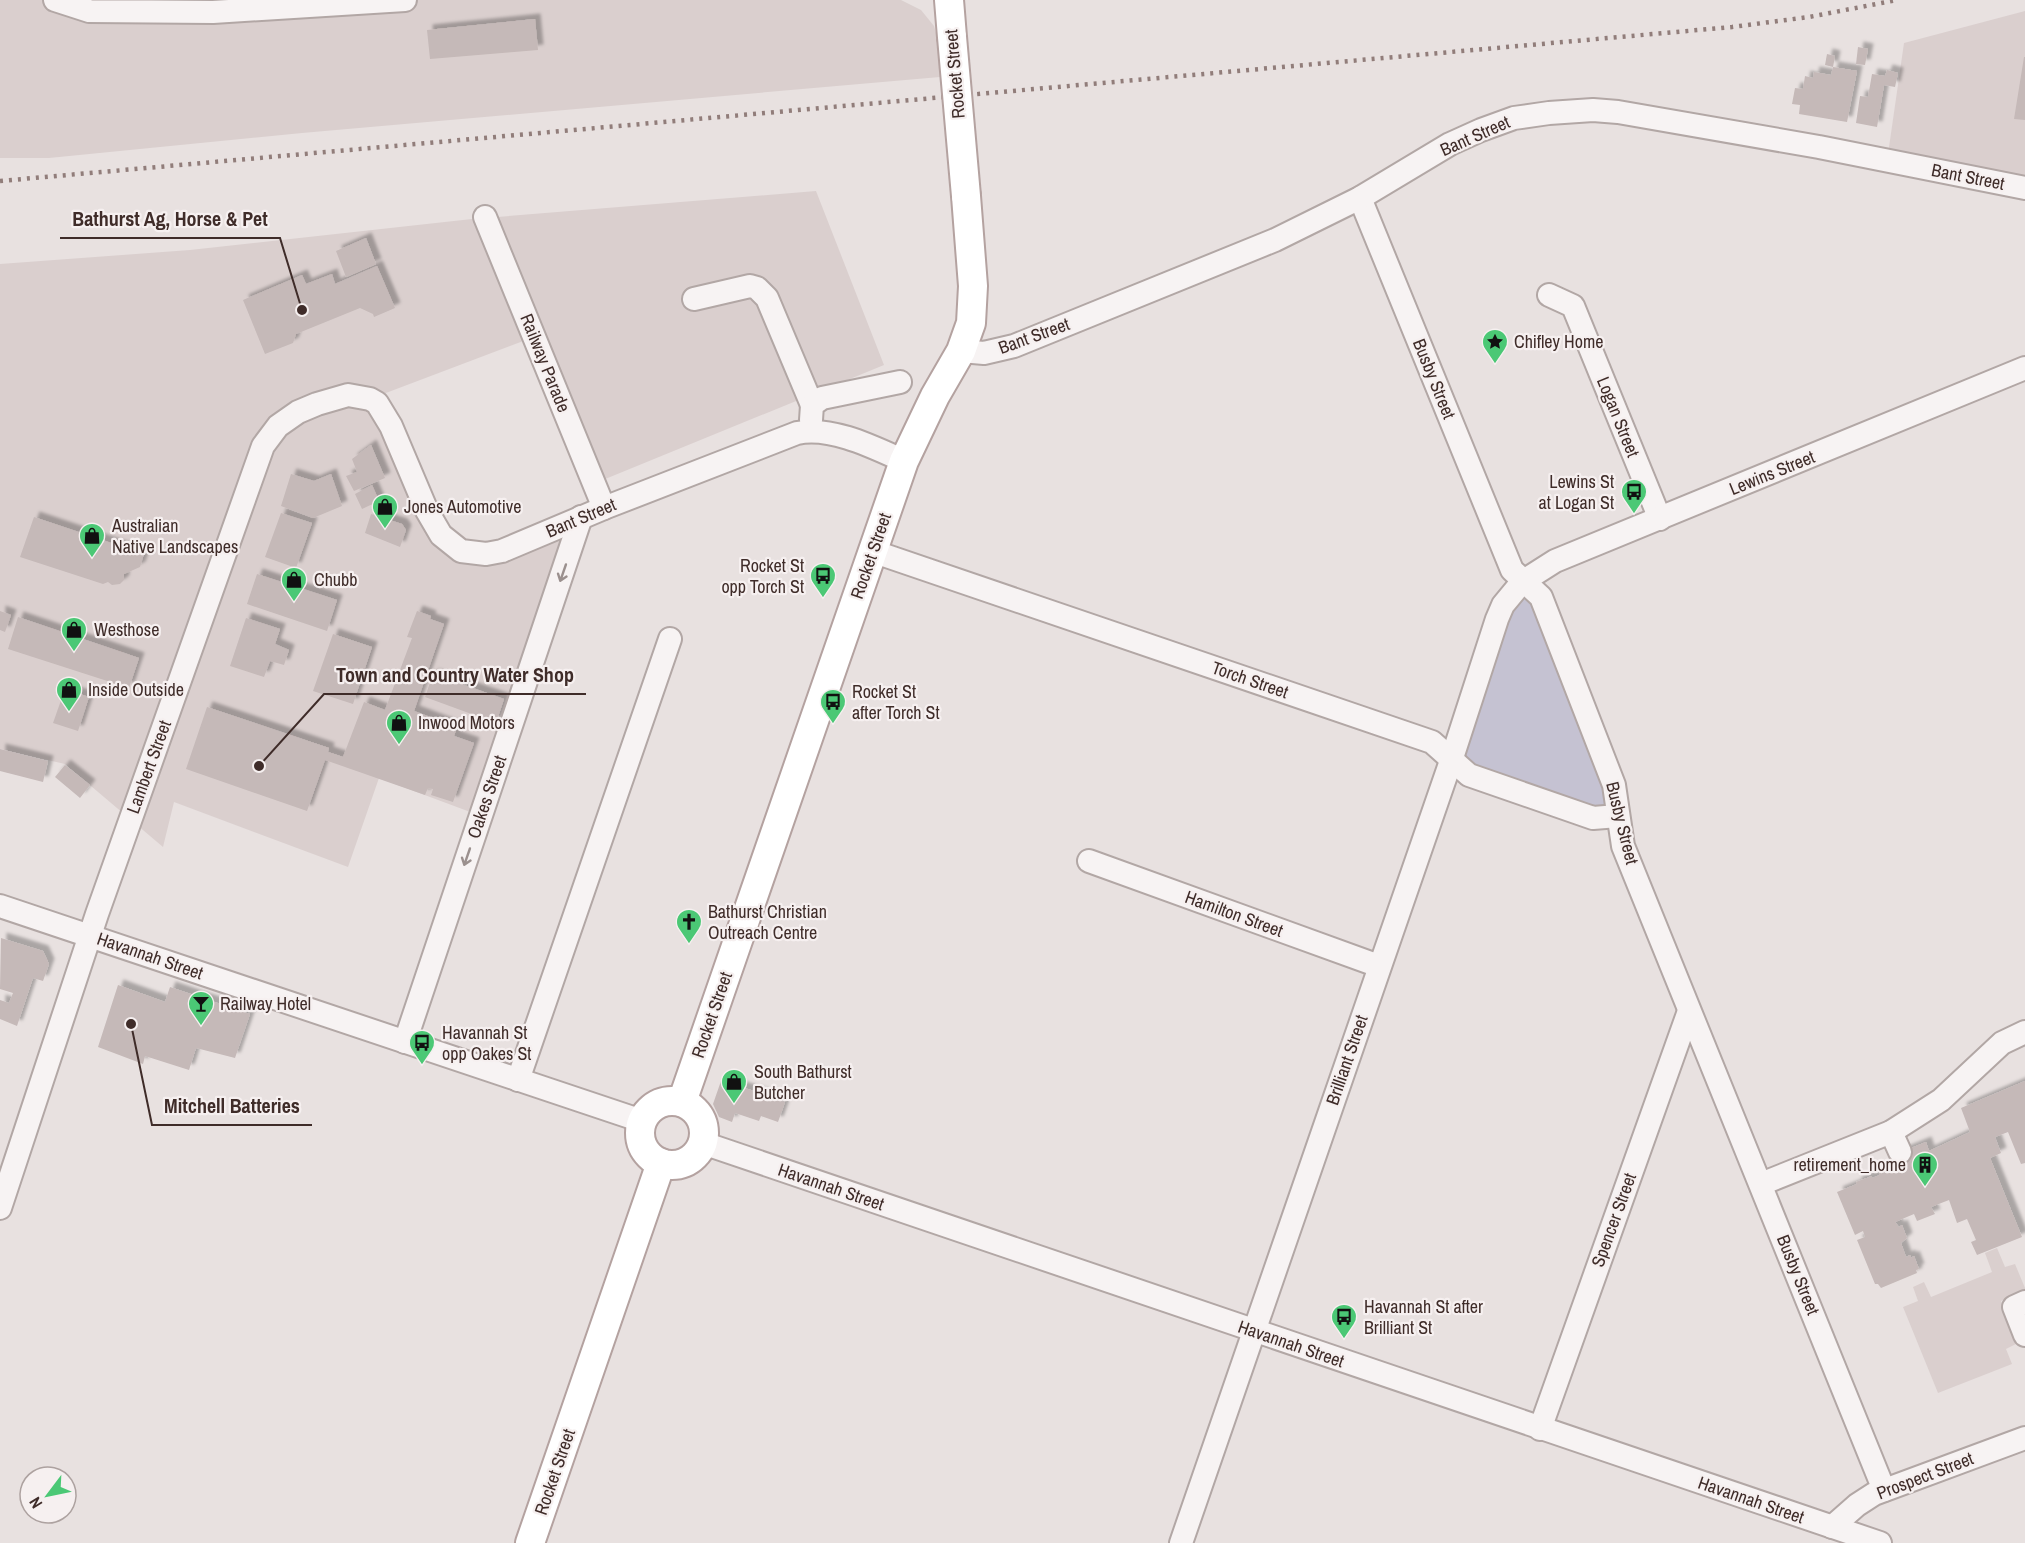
<svg xmlns="http://www.w3.org/2000/svg" width="2025" height="1543" font-family="'Archivo Narrow',sans-serif">
  <style>
    .built { fill: #dacfce }
    .green { fill: #c5c2d2 }
    .building { fill: #c5b9b8; filter: url(#shadow) }
    .lines { fill: none; stroke-linecap: round; stroke-linejoin: round }
    .minor-casing { stroke: #b2a7a5; stroke-width: 26 }
    .major-casing { stroke: #b4a2a0; stroke-width: 32 }
    .minor { stroke: #f7f3f3; stroke-width: 22 }
    .major { stroke: #fff; stroke-width: 28 }
    .rail { stroke: #917d7a; stroke-width: 4.5; stroke-dasharray: 3 6; stroke-linecap: butt }
    .major-bridge-casing { stroke: #b4a2a0; stroke-width: 32; stroke-linecap: butt }
    .major-bridge { stroke: #fff; stroke-width: 28 }
    .oneway { stroke: #9b908e }
    .labels { text-anchor: middle; stroke-width: 4.5; stroke-linejoin: round; paint-order: stroke }
    .street-label { font-size: 18px; fill: #3f2c29; stroke: #f6f0f0 }
    .poi-label { font-size: 18px; fill: #3f2c29; stroke: #f6f0f0; text-anchor: start }
    .leader { fill: none; stroke: #3f2c29; stroke-width: 2 }
    .callout-dot { fill: #3f2c29; stroke: #f6f0f0; stroke-width: 2 }
    .callout-label { font-size: 20px; text-anchor: middle; font-weight: bold; fill: #3f2c29; stroke: #f6f0f0; stroke-width: 4.5; stroke-linejoin: round; paint-order: stroke }
  </style>
  <defs>
    <filter id="shadow"><feDropShadow dx="5.5" dy="-5.5" stdDeviation="1.5" flood-color="#0004"/></filter>
  </defs>
  <rect width="100%" height="100%" fill="#e8e1e0"/>
  <!-- built -->
  <g class="built">
    <path d="M0,0H127L140,4L183,0H901L921,10L934,26L938,40L940,77L302,133L49,158H0Z"/>
    <path d="M2025,11V179L1888,154L1904,43Z"/>
    <path d="M816,191L884,365L593,484L534,337L370,399L461,551L581,517L481,816L379,778L348,867L174,802L163,847L65,764L0,749V264L190,250L472,219Z"/>
    <path d="M1997,1248L2005,1267L2015,1264L2025,1288V1291L2001,1301L2018,1343L2006,1349L2012,1364L1938,1393L1903,1307L1918,1301L1913,1287L1924,1282L1931,1297L1992,1272L1985,1253Z"/>
  </g>
  <!-- green -->
  <path class="green" d="M1510,595L1541,597L1618,816L1452,758Z"/>
  <!-- building -->
  <g class="building">
    <path d="M535,19L538,50L430,59L427,30Z"/>
    <path d="M1858,47L1868,49L1865,65L1856,64Z"/>
    <path d="M1827,54L1835,56L1833,67L1825,65Z"/>
    <path d="M2024,57H2025V120L2014,119Z"/>
    <path d="M1833,67L1857,71L1847,122L1799,114L1800,105L1792,104L1795,88L1803,89L1805,76L1813,78L1814,72L1831,75Z"/>
    <path d="M1887,70L1898,73L1895,87L1884,85L1877,127L1856,123L1860,96L1868,97L1872,74L1885,76Z"/>
    <path d="M366,238L376,264L346,277L336,251Z"/>
    <path d="M377,266L395,308L374,317L373,314L360,308L296,334L293,343L265,354L243,300L302,275L306,284L332,274L335,284Z"/>
    <path d="M371,445L385,478L354,491L346,476L357,472L352,459Z"/>
    <path d="M291,474L314,481L331,474L342,506L313,518L281,506Z"/>
    <path d="M372,485L379,501L362,509L355,494Z"/>
    <path d="M281,513L312,523L296,568L265,557Z"/>
    <path d="M371,514L402,524L406,530L400,547L365,533Z"/>
    <path d="M34,517L144,554L140,567L124,574V580L120,584L112,585L108,582L103,584L20,557Z"/>
    <path d="M257,574L337,600L327,631L247,604Z"/>
    <path d="M0,611L11,615L5,632L0,630Z"/>
    <path d="M417,611L431,616L430,619L444,624L414,711L457,727L454,736L474,743L453,802L431,795L433,789L428,788L425,795L325,760L307,811L186,769L207,707L329,748L328,752L343,757L364,702L385,710L412,638L407,637Z"/>
    <path d="M18,617L139,658L129,688L8,649Z"/>
    <path d="M246,618L280,629L275,644L289,650L284,665L270,661L264,677L230,666Z"/>
    <path d="M333,634L372,647L353,704L313,691Z"/>
    <path d="M433,674L504,699L496,723L425,697Z"/>
    <path d="M65,689L89,697L78,731L53,723Z"/>
    <path d="M0,749L48,761L43,782L0,771Z"/>
    <path d="M65,765L90,785L80,798L55,777Z"/>
    <path d="M1,938L43,951L49,964L43,981L33,978L17,1026L0,1019V1000L9,1003L13,993L0,989Z"/>
    <path d="M118,985L165,1002L170,987L250,1014L235,1058L196,1048L189,1070L145,1056L143,1064L98,1047Z"/>
    <path d="M721,1081L777,1098V1100L785,1102L778,1122L761,1116L759,1121L735,1113L732,1122L719,1117L713,1104Z"/>
    <path d="M2025,1081V1163L2021,1164L2008,1132L1995,1137L2001,1153L1990,1158L2022,1237L1977,1255L1971,1242L1976,1240L1967,1219L1957,1223L1949,1200L1931,1207L1935,1214L1917,1221L1914,1214L1895,1222L1899,1227L1902,1225L1907,1238L1901,1243L1906,1257L1910,1255L1911,1258L1914,1256L1919,1269L1916,1270L1917,1273L1881,1288L1878,1284H1875L1857,1240L1865,1237L1863,1231L1855,1235L1837,1192L1857,1184L1856,1182L1872,1176V1178L1880,1175L1879,1173L1896,1166L1891,1156L1926,1142L1929,1151L1970,1132L1961,1108Z"/>
  </g>
  <g class="lines">
    <defs>
      <g id="minor">
        <path d="M55,0L89,11L213,12L405,0"/>
        <path d="M1360,198L1512,570L1541,597L1614,785L1623,846L1884,1490"/>
        <path d="M485,217L604,508"/>
        <path d="M1549,295L1573,306L1660,519"/>
        <path d="M694,299L750,286L757,288L767,298L812,405"/>
        <path d="M961,351L984,353L1014,346L1275,240L1360,198L1450,144L1481,130L1514,118L1549,113L1593,110L1618,112L1819,147L2025,188"/>
        <path d="M811,420L812,405L822,398L900,382"/>
        <path d="M872,551L1432,742L1469,775L1593,818L1618,816"/>
        <path d="M1089,861L1379,966"/>
        <path d="M0,906L642,1121"/>
        <path d="M405,1042L581,517"/>
        <path d="M518,1080L670,639"/>
        <path d="M1891,1132L1900,1152"/>
        <path d="M703,1143L1880,1543"/>
        <path d="M1761,1184L1891,1132L1941,1100L2002,1043L2025,1032"/>
        <path d="M0,1208L97,914L263,446L278,426L298,412L317,404L348,395L370,399L377,403L391,426L427,511L441,535L461,551L486,554L502,551L604,508L797,433C831,426 873,447 904,461"/>
        <path d="M2025,1302L2014,1307L2025,1335"/>
        <path d="M1540,1429L1689,1011"/>
        <path d="M1832,1527L1857,1505L1874,1494L2025,1438"/>
        <path d="M1181,1543L1452,758L1497,619L1503,605L1522,582L1555,561L2025,368"/>
      </g>
      <g id="major">
        <path d="M949,0L952,37"/>
        <circle cx="672" cy="1133" r="32"/>
        <path d="M682,1102L904,461L935,396L961,351L971,323L973,286L966,196"/>
        <path d="M530,1543L661,1163"/>
      </g>
    </defs>
    <!-- minor casing -->
    <use href="#minor" class="minor-casing"/>
    <!-- major casing -->
    <use href="#major" class="major-casing"/>
    <!-- minor -->
    <use href="#minor" class="minor"/>
    <!-- major -->
    <use href="#major" class="major"/>
    <!-- rail -->
    <path class="rail" d="M0,181L1732,27L1809,17L1897,0"/>
    <defs>
      <path id="major-bridge" d="M952,37L966,196"/>
    </defs>
    <!-- major-bridge casing -->
    <use href="#major-bridge" class="major-bridge-casing"/>
    <!-- major-bridge -->
    <use href="#major-bridge" class="major-bridge"/>
  </g>
  <!-- one-way arrows -->
  <defs><path id="oneway-shaft" d="M-6 0H5M1.5-3L5.5 0L1.5 3" fill="none" stroke-width="1.6" stroke-linecap="round" stroke-linejoin="round" transform="scale(1.5)"/></defs>
  <g class="oneway">
    <use href="#oneway-shaft" transform="translate(563 573) rotate(109)"/>
    <use href="#oneway-shaft" transform="translate(467 857) rotate(109)"/>
  </g>
  <!-- icons -->
  <defs>
    <symbol id="sight-pin" viewBox="-11 -11 22 30"><path d="M0 17L-7.5 6A9.5 9.5 0 1 1 7.5 6Z" fill="#4bc875" stroke="#f6f0f0"/><path d="M0-6L1.8-2.2L6-1.7L2.9 1.2L3.7 5.4L0 3.3L-3.7 5.4L-2.9 1.2L-6-1.7L-1.8-2.2Z" fill="#111"/></symbol>
    <symbol id="bus-pin" viewBox="-11 -11 22 30"><path d="M0 17L-7.5 6A9.5 9.5 0 1 1 7.5 6Z" fill="#4bc875" stroke="#f6f0f0"/><path d="M-5-6H5V4H4V6H2V4H-2V6H-4V4H-5ZM-3.5-4V0h7V-4ZM-3.5 1.2v1.5H-2V1.2ZM2 1.2v1.5H3.5V1.2Z" fill="#111"/></symbol>
    <symbol id="shop-pin" viewBox="-11 -11 22 30"><path d="M0 17L-7.5 6A9.5 9.5 0 1 1 7.5 6Z" fill="#4bc875" stroke="#f6f0f0"/><path d="M-5-2.5h2.3a2.7 3.5 0 0 1 5.4 0H5L5.5 6h-11ZM-1.5-2.5h3a1.5 2.3 0 0 0-3 0Z" fill="#111"/></symbol>
    <symbol id="church-pin" viewBox="-11 -11 22 30"><path d="M0 17L-7.5 6A9.5 9.5 0 1 1 7.5 6Z" fill="#4bc875" stroke="#f6f0f0"/><path d="M-1.2-6h2.4v3.5h3.3v2.4h-3.3V6h-2.4V-.1h-3.3v-2.4h3.3Z" fill="#111"/></symbol>
    <symbol id="bar-pin" viewBox="-11 -11 22 30"><path d="M0 17L-7.5 6A9.5 9.5 0 1 1 7.5 6Z" fill="#4bc875" stroke="#f6f0f0"/><path d="M-6-5H6L.8 .8V4.5H3.5V6h-7V4.5H-.8V.8Z" fill="#111"/></symbol>
    <symbol id="building-pin" viewBox="-11 -11 22 30"><path d="M0 17L-7.5 6A9.5 9.5 0 1 1 7.5 6Z" fill="#4bc875" stroke="#f6f0f0"/><path d="M-4-6H4V6H1V3H-1V6H-4ZM-2.5-4.3h1.7v1.8h-1.7ZM.8-4.3h1.7v1.8H.8ZM-2.5-1h1.7V.8h-1.7ZM.8-1h1.7V.8H.8Z" fill="#111"/></symbol>
  </defs>
  <g fill-rule="evenodd">
    <use href="#sight-pin" x="1480" y="327" width="30" height="40"/>
    <use href="#bus-pin" x="1619" y="477" width="30" height="40"/>
    <use href="#shop-pin" x="370" y="492" width="30" height="40"/>
    <use href="#shop-pin" x="77" y="521" width="30" height="40"/>
    <use href="#bus-pin" x="808" y="561" width="30" height="40"/>
    <use href="#shop-pin" x="279" y="565" width="30" height="40"/>
    <use href="#shop-pin" x="59" y="615" width="30" height="40"/>
    <use href="#shop-pin" x="54" y="675" width="30" height="40"/>
    <use href="#bus-pin" x="818" y="687" width="30" height="40"/>
    <use href="#shop-pin" x="384" y="708" width="30" height="40"/>
    <use href="#church-pin" x="674" y="907" width="30" height="40"/>
    <use href="#bar-pin" x="186" y="989" width="30" height="40"/>
    <use href="#bus-pin" x="407" y="1028" width="30" height="40"/>
    <use href="#shop-pin" x="719" y="1067" width="30" height="40"/>
    <use href="#building-pin" x="1910" y="1150" width="30" height="40"/>
    <use href="#bus-pin" x="1329" y="1302" width="30" height="40"/>
  </g>
  <g class="labels">
    <!-- street labels -->
    <g class="street-label">
      <text transform="translate(955 74) rotate(-95)" y="6">Rocket Street</text>
      <text transform="translate(1475 136) rotate(-24)" y="6">Bant Street</text>
      <text transform="translate(1968 177) rotate(11)" y="6">Bant Street</text>
      <text transform="translate(1034 336) rotate(-20)" y="6">Bant Street</text>
      <text transform="translate(545 363) rotate(68)" y="6">Railway Parade</text>
      <text transform="translate(1434 379) rotate(68)" y="6">Busby Street</text>
      <text transform="translate(1618 417) rotate(68)" y="6">Logan Street</text>
      <text transform="translate(1772 473) rotate(-22)" y="6">Lewins Street</text>
      <text transform="translate(581 518) rotate(-23)" y="6">Bant Street</text>
      <text transform="translate(871 556) rotate(-71)" y="6">Rocket Street</text>
      <text transform="translate(1250 680) rotate(19)" y="6">Torch Street</text>
      <text transform="translate(149 767) rotate(-70)" y="6">Lambert Street</text>
      <text transform="translate(487 797) rotate(-71)" y="6">Oakes Street</text>
      <text transform="translate(1622 823) rotate(76)" y="6">Busby Street</text>
      <text transform="translate(1234 914) rotate(20)" y="6">Hamilton Street</text>
      <text transform="translate(150 956) rotate(19)" y="6">Havannah Street</text>
      <text transform="translate(712 1015) rotate(-71)" y="6">Rocket Street</text>
      <text transform="translate(1347 1060) rotate(-71)" y="6">Brilliant Street</text>
      <text transform="translate(831 1187) rotate(19)" y="6">Havannah Street</text>
      <text transform="translate(1614 1220) rotate(-70)" y="6">Spencer Street</text>
      <text transform="translate(1798 1275) rotate(68)" y="6">Busby Street</text>
      <text transform="translate(1291 1344) rotate(19)" y="6">Havannah Street</text>
      <text transform="translate(555 1472) rotate(-71)" y="6">Rocket Street</text>
      <text transform="translate(1925 1476) rotate(-21)" y="6">Prospect Street</text>
      <text transform="translate(1751 1500) rotate(19)" y="6">Havannah Street</text>
    </g>
    <!-- poi labels -->
    <g class="poi-label">
      <text x="1514" y="348">Chifley Home</text>
      <text x="1614" y="488" text-anchor="end">Lewins St<tspan x="1614" dy="21">at Logan St</tspan></text>
      <text x="404" y="513">Jones Automotive</text>
      <text x="112" y="532">Australian<tspan x="112" dy="21">Native Landscapes</tspan></text>
      <text x="804" y="572" text-anchor="end">Rocket St<tspan x="804" dy="21">opp Torch St</tspan></text>
      <text x="314" y="586">Chubb</text>
      <text x="94" y="636">Westhose</text>
      <text x="88" y="696">Inside Outside</text>
      <text x="852" y="698">Rocket St<tspan x="852" dy="21">after Torch St</tspan></text>
      <text x="418" y="729">Inwood Motors</text>
      <text x="708" y="918">Bathurst Christian<tspan x="708" dy="21">Outreach Centre</tspan></text>
      <text x="220" y="1010">Railway Hotel</text>
      <text x="442" y="1039">Havannah St<tspan x="442" dy="21">opp Oakes St</tspan></text>
      <text x="754" y="1078">South Bathurst<tspan x="754" dy="21">Butcher</tspan></text>
      <text x="1906" y="1171" text-anchor="end">retirement_home</text>
      <text x="1364" y="1313">Havannah St after<tspan x="1364" dy="21">Brilliant St</tspan></text>
    </g>
  </g>
  <!-- callouts -->
  <path class="leader" d="M302 310L280 238H60M259 766L324 694H586M131 1024L152 1125H312"/>
  <g class="callout-dot">
    <circle cx="302" cy="310" r="6"/>
    <circle cx="259" cy="766" r="6"/>
    <circle cx="131" cy="1024" r="6"/>
  </g>
  <g class="callout-label">
    <text x="170" y="226">Bathurst Ag, Horse &amp; Pet</text>
    <text x="455" y="682">Town and Country Water Shop</text>
    <text x="232" y="1113">Mitchell Batteries</text>
  </g>
  <!-- north arrow -->
  <g transform="translate(48 1495) rotate(238)"><circle r="28" fill="#f6f0f0" stroke="#ada2a0" stroke-width="1.5"/>
  <path d="M0-4.5L10 22L0 15L-10 22Z" fill="#4bc875"/>
  <text y="-9" font-size="16" font-weight="bold" text-anchor="middle" fill="#3f2c29">N</text>
  </g>
</svg>
